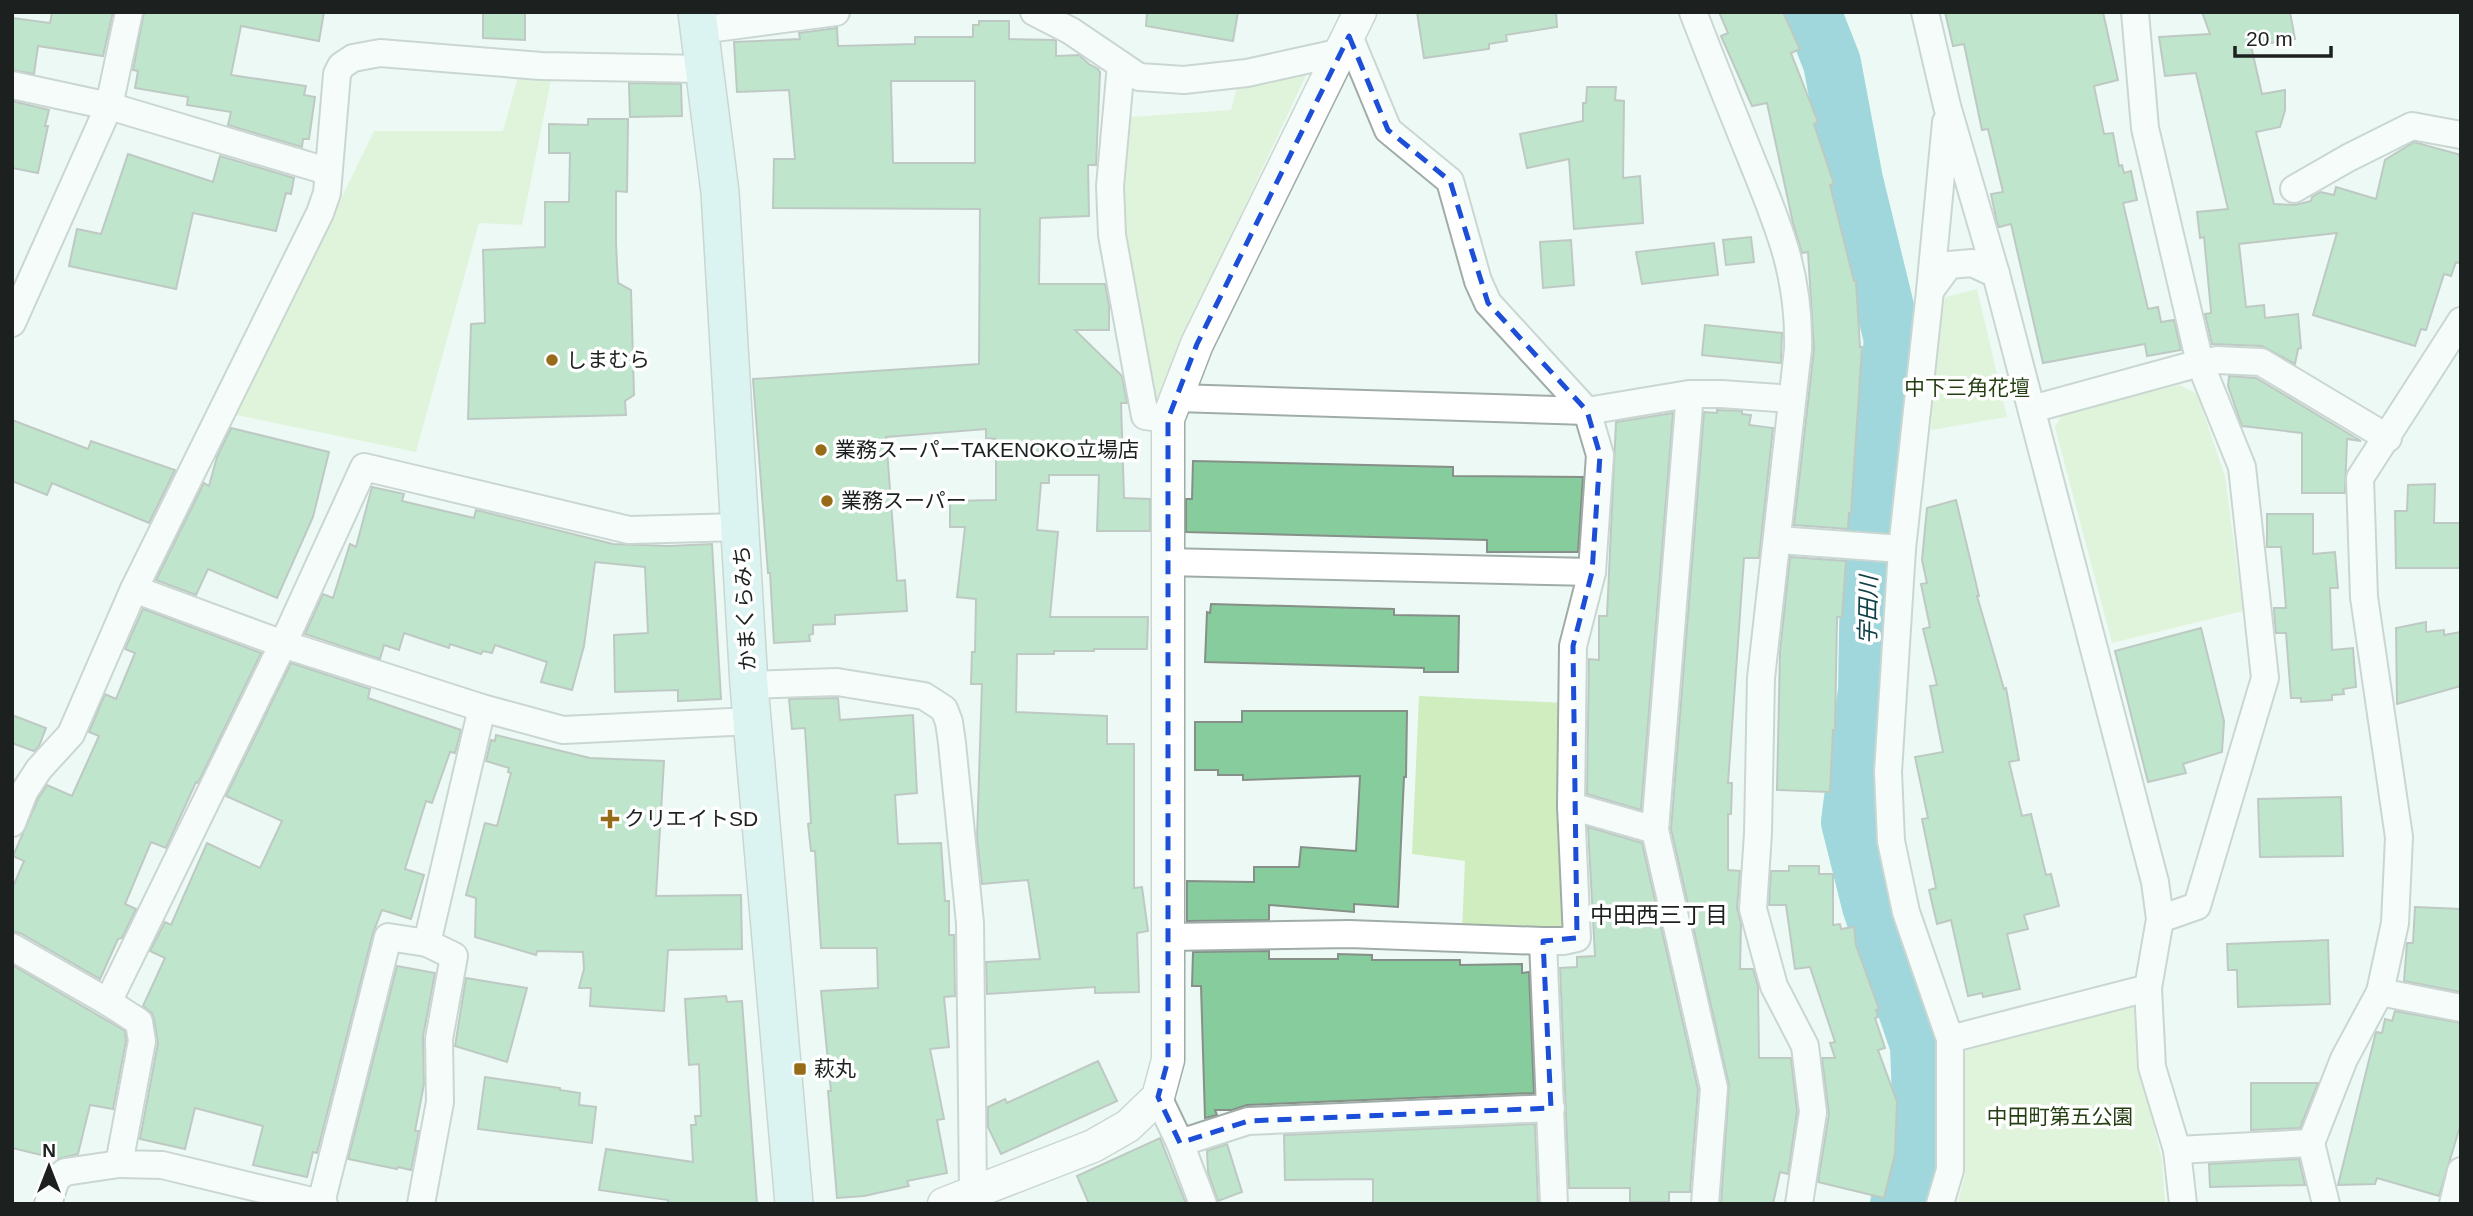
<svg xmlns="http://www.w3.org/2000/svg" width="2473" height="1216" font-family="Arial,'Noto Sans JP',sans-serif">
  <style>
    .green { fill: #d0edbf }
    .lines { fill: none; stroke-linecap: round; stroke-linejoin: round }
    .river { stroke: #44adbe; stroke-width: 58 }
    .building { fill: #87cc9c; stroke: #868f88; stroke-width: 2; fill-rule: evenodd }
    .minor-casing { stroke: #a0aca7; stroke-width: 30 }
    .tertiary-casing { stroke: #a0aca7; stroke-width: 35 }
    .secondary-casing { stroke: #a0aca7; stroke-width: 40 }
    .minor { stroke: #fff; stroke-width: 26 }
    .tertiary { stroke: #fff; stroke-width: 32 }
    .secondary { stroke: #c5eeed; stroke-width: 37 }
    .marked { fill: none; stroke: #1d4ed8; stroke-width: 5; stroke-dasharray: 14 9; stroke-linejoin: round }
    .poi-dot { fill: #976c19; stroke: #fff; stroke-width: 2.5 }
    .labels { text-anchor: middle; stroke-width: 7; stroke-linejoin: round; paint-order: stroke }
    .poi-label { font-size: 21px; fill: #1c211f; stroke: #fff; text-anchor: start }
    .park-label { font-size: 21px; fill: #253f12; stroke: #fff }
    .street-label { font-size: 21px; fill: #1c211f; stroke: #fff }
    .water-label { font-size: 23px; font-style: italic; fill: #114148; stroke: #fff }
    .neighbourhood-label { font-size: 23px; fill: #1c211f; stroke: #fff }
  </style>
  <rect width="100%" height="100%" fill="#edf9f4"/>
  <!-- green -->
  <g class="green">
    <path d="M1309,69L1169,368L1162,402L1151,401L1120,216L1130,117L1231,110L1238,83Z"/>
    <path d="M518,77L551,80L522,225L479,223L416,452L236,415L374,131H503Z"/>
    <path d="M1977,289L2007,417L1931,430L1937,317L1946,297Z"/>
    <path d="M2180,385L2197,394L2225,476L2243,611L2112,643L2055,427L2063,412Z"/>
    <path d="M1419,696L1564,703L1566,919L1558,932L1462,933L1465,861L1412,854Z"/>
    <path d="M2135,1005L2139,1065L2162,1160L2165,1204H1957L1965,1176L1964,1051Z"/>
  </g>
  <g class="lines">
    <!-- river -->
    <path class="river" d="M1812,12L1832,63L1854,180L1893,340L1870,529L1867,690L1850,822L1871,906L1919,1045L1922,1127L1899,1204"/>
  </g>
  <!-- building -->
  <g class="building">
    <path d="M52,12H113L103,56L38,46L34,74L12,70V18L50,23Z"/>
    <path d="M144,12H324L319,41L241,26L231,75L306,86L304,95L315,97L309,139H303L302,147L228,125L231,112L187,105L188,97L135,88L138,71L133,70Z"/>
    <path d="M1147,12H1238L1233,41L1146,26Z"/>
    <path d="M1417,12H1556L1557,27L1506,35L1507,41L1489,44V49L1424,58Z"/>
    <path d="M1719,12H1783L1800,49L1791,53L1818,122L1814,124L1834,184L1830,185L1854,281H1856L1860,347H1862L1851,513H1849L1848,529L1794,525L1814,349L1808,252L1802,253L1793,223L1767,103L1752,106L1721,36L1728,33Z"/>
    <path d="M1945,12H2103L2118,80L2094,86L2104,134L2113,133L2119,166L2122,165L2124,173L2131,171L2137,200L2123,203L2148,309L2158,307L2161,322L2174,320L2181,350L2147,356L2145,344L2043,363L2011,224L1999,227L1997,223L1991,194L2003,192L1988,129L1982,130L1964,44L1953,46Z"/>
    <path d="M2202,12H2290L2295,39L2251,46L2262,94L2285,90V110L2280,127L2256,132L2274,204L2295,205L2311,201L2312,197L2321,192L2334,195L2336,187L2376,199L2385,160L2414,142L2461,155V264L2456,262L2451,276L2444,274L2426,330L2421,329L2415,346L2313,315L2337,233L2239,244L2246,307L2264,305L2265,318L2298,314L2301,348L2298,349L2295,364L2262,346L2212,344L2205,314L2211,313V311L2204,237L2200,238L2197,212L2228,209L2196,73L2165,76L2159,37L2210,34Z"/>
    <path d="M483,13H525V40L483,38Z"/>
    <path d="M979,21H1009V39L1054,40L1056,41V56L1079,55L1089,64L1098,69L1100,72L1096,165H1088L1089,216L1040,218L1039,284H1105L1109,305V330H1075L1122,376L1127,403H1121L1124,498L1150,499V531H1097L1099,475H1049V483H1041L1037,530L1058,532L1050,617H1148L1147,649H1094V651H1054V654H1017L1016,712L1107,716V744H1134V888L1142,887L1148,931L1137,933L1139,992L1095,993V987L987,994L986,962L1040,959L1028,880L982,884L977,838L982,684H971L972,652H975L976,599L957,597L965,527H950V501L996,500V439L986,438V429L886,437L897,581L905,580L907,611L835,615V624L813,625V634L809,635L810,641L774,643L770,573H768L753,379L979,364L980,209L773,208L774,159H795L789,90L737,92L734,42L800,39L799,33L837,28L838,46L915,44V37H973V25H979ZM891,81H975V163H893Z"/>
    <path d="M629,83L681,84L682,116L630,117Z"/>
    <path d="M1587,87H1616L1615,100L1624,101L1623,178L1640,176L1643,223L1574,229L1569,159L1527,168L1520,134L1583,121V103H1586Z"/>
    <path d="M12,101L49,110L45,126H48L38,173L12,168Z"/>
    <path d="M588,119H628L627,192L616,191V244L618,283L631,290L634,395L625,401L626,415L468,419L471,324L485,323L483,250L545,247V202H569L570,153H549V124L588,125Z"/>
    <path d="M128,154L213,182L220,156L294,178L291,194L286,193L276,231L193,213L176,289L69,266L77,229L101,234Z"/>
    <path d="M1751,237L1754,262L1726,265L1723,240Z"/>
    <path d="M1571,240L1574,285L1543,288L1540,242Z"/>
    <path d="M1714,243L1718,275L1642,284L1636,252Z"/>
    <path d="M1705,325L1782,333L1781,363L1702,355Z"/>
    <path d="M2229,376L2256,378L2361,441L2347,439L2345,493H2302V433L2242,426L2228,386Z"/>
    <path d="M1717,410L1742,411V414L1751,415L1749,425L1773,428L1759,558H1744L1728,783H1732L1731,814H1728V870L1740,871L1737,908L1741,923L1740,969H1753L1758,986L1759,1058H1791L1797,1112L1788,1174L1780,1172L1773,1204H1721L1729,1085L1671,829L1704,412L1717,413Z"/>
    <path d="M1673,413L1641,810L1587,794L1589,659L1599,660V616H1607L1616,422Z"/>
    <path d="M12,420L88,449L91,441L175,470L149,523L52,483L47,495L12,481Z"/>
    <path d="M231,428L329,452L313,517L277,598L208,569L196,595L156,580L204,483L209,486L217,457Z"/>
    <path d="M1193,461L1453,467V476L1583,477L1578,552H1487V540L1186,532V499H1192Z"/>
    <path d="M2435,484L2434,523H2461V568H2396L2395,511H2407L2408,485Z"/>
    <path d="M372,487L404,494L402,501L474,518L476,510L613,544L669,546L712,544L721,699L678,701V690L615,692L614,635L648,633L645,567L595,562L584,646L572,690L541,682L547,662L495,645L492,653L483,651L481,654L450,644L449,648L404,633L399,650L384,645L380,659L305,634L323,594L333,598L350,544L356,547Z"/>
    <path d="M1956,500L1979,596H1977L2004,689L2006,688L2019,760L2009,762L2022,816L2031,814L2046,875L2051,874L2059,906L2024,915L2028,929L2007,934L2020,989L1983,997L1982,993L1968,996L1951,920L1937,924L1929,890L1936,888L1922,819L1928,818L1915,757L1943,752L1930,686L1937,685L1923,629L1930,627L1921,584L1927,583L1922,560L1927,508Z"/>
    <path d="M2267,514H2313V554L2335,552L2338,588H2330L2332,650L2353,648L2356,687L2343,689L2344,694L2332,695V700L2301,702V698H2291L2286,633H2276L2275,624L2274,608H2286L2281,547H2267Z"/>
    <path d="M1790,557L1846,561L1842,617H1837L1835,730H1833L1830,792L1777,790L1780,652Z"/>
    <path d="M1211,604L1394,609V615L1459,616L1458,672H1424V668L1205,662L1207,612L1210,613Z"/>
    <path d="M143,609L261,653L198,783L196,782L166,848L151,842L125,904L136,909L122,938L118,939L100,979L20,933L12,931V889L24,861L13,856L38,799L47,785L72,796L99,736L89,732L105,694L116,699L135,653L125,649Z"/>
    <path d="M2426,622V632L2444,630V635L2461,632V686L2397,704L2396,628Z"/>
    <path d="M2201,628L2224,721L2222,752L2183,764L2186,773L2148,782L2115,651Z"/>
    <path d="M291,663L370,689L368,698L461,730L455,753L450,752L432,803L426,801L405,869L424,875L411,919L382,910L373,933L317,1153L313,1152L307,1177L253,1165L263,1126L195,1108L185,1149L140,1139L158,1043L154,1019L152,1013L143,1006L165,958L150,951L165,922L171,925L207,843L260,868L282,821L226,796Z"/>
    <path d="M838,698L840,720L913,715L917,793L895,795L898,844L941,843L945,901H949V935H954L955,996L944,997L949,1047L930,1049L944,1119L937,1120L947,1173L907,1181L909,1186L864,1196L837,1198L828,1091H831L821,991L878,988L877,948H821L815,851H811L808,824L811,823L805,728L792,729L789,699Z"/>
    <path d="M1242,711H1407L1406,777H1404L1398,907L1354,904V912L1269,905V920L1187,921V881L1254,882V867H1299L1301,847L1356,851L1360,776L1243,780V775H1218V770H1195V722H1242Z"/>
    <path d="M12,715L46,728L39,746L34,751L12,743Z"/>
    <path d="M496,735L590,758L664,761L656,896L741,895L742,949L668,950L664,1011L590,1006L591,988H579L584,969L583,952L537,951L536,955L475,937L476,898L466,895L485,823L497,826L511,773L508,772L509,768L486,761L491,740L495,741Z"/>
    <path d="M2341,797L2343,856L2260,857L2258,799Z"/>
    <path d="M1588,827L1642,843L1698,1089L1690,1192H1669V1202H1630V1188H1569L1560,968L1577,967V957L1595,956Z"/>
    <path d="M1789,866H1819V874H1833V925L1840,924L1841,929L1854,927L1856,945L1879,1009L1876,1010L1878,1017L1875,1018L1885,1048L1878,1050L1897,1102L1895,1154L1884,1198L1818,1182L1829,1114L1822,1058H1835L1830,1043L1835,1042L1810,967L1795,969L1786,905H1769L1771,871H1789Z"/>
    <path d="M2415,907L2461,909V992L2404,981L2407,943H2413Z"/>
    <path d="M2328,940L2330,1004L2238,1007L2237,970H2228L2227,944Z"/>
    <path d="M1269,951V959H1338V954L1372,955V960H1460V965L1522,964V973L1529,972L1534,1093L1247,1105L1232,1110H1215L1217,1115L1205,1118L1201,986H1192L1193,952Z"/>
    <path d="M12,965L125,1031L126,1041L113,1109L90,1105L78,1154L58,1159L12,1148Z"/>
    <path d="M397,966L435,973L423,1036L424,1084L415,1131H419L411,1170L398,1167L397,1169L348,1159Z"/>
    <path d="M466,978L527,988L507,1062L455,1046Z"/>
    <path d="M726,996L727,1002L742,1001L757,1204H668V1200L599,1190L606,1149L693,1162L691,1125H696L695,1116H701L699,1064L689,1065L685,999Z"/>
    <path d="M2395,1011L2461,1023V1123L2439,1196L2377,1178L2375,1184L2338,1185L2376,1032L2382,1033L2385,1019L2392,1021Z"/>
    <path d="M1098,1061L1117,1101L1001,1154L988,1127V1107L1005,1099L1007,1103Z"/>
    <path d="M485,1077L560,1088V1090L580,1093L579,1105L596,1107L592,1143L478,1129Z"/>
    <path d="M2251,1083H2318L2300,1128L2251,1130Z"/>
    <path d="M1535,1124L1538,1204H1373V1179L1285,1180L1284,1135Z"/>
    <path d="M1160,1138L1186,1204H1089L1077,1176Z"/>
    <path d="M1227,1144L1242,1192L1218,1201L1208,1172L1207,1151Z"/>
    <path d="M2299,1159L2305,1185L2210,1187L2209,1164Z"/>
  </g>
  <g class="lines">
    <defs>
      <g id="minor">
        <path d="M1034,12L1071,31L1139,77L1184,80L1247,73L1342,52"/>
        <path d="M1693,12C1711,59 1730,106 1749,153C1777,223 1800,272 1798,349L1761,678L1758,833L1753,909L1774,986L1805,1046L1813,1112L1799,1204"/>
        <path d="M1925,12L1947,106L1996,274L2155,882L2160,919L2148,988L2152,1067L2177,1150L2183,1204"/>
        <path d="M700,30L836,12"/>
        <path d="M1121,65L1110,186L1112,235L1145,416L1168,419"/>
        <path d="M12,85L109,106L327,171"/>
        <path d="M2294,189L2348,158L2412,126L2461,135"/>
        <path d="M1930,291L1949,265L1972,263L1996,274"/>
        <path d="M12,323L109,106L129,12"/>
        <path d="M1177,398L1587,411L1689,394H1721L1792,399"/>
        <path d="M1689,405L1655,830L1714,1088L1705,1204"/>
        <path d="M2032,409L2200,363L2145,128L2135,12"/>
        <path d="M1778,540L1902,549"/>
        <path d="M1166,562L1592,572"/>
        <path d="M134,589L283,644L482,708L563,730L752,721"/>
        <path d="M749,685L837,682L924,696L944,709L949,722L952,743L970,923L973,1191"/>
        <path d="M1571,806L1655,830"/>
        <path d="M12,823L24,792L39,769L71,734L134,589L320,213L327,193L337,74L341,66L353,58L380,53L541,66L705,69"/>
        <path d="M2160,919L2197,906L2265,678L2242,467L2200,363L2217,360L2261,362L2388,438"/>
        <path d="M1169,937L1349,934L1543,941H1563L1577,938L1571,806L1573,646L1592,572L1600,455L1587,411L1488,303L1478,281L1450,181L1388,130L1349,36"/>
        <path d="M1543,941L1554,1204"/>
        <path d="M12,947L108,1002L139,1022L142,1041L119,1164L162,1165L324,1204"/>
        <path d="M2380,992L2461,1008"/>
        <path d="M108,1002L283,644L364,467L629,530L741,527"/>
        <path d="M1950,1039L2148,988"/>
        <path d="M1158,1097L1180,1143L1203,1204"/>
        <path d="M1180,1143L1248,1121L1551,1108"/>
        <path d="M2177,1150L2311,1143"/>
        <path d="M321,1203L388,937L427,943L482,708"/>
        <path d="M48,1204L56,1179L65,1172L119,1164"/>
        <path d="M421,1204L440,1102L439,1039L454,956L427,943"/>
        <path d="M1940,1204L1950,1170V1039L1906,912L1891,841L1888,772L1902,549L1930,291L1946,122"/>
        <path d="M2326,1204L2311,1143L2344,1059L2380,992L2395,923L2399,837L2364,597L2360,478L2461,321"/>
        <path d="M2453,1204L2461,1171"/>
      </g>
      <path id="tertiary" d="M944,1204L1093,1146L1128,1126L1158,1097L1168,1060V419L1197,344L1360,12"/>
      <path id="secondary" d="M697,12L720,192L749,685L794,1204"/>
    </defs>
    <!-- minor casing -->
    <use href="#minor" class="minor-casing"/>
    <!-- tertiary casing -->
    <use href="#tertiary" class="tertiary-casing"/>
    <!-- secondary casing -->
    <use href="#secondary" class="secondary-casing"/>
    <!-- minor -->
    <use href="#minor" class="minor"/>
    <!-- tertiary -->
    <use href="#tertiary" class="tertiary"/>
    <!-- secondary -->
    <use href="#secondary" class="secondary"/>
  </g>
  <!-- marked area -->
  <path d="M0 0H2473V1216H0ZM1349,36L1388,130L1450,181L1488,303L1587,411L1600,455L1592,572L1573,646L1577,938L1543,941L1551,1108L1248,1121L1180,1143L1158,1097L1168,1060V419L1197,344Z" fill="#edf9f4" fill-opacity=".55" fill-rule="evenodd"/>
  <path class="marked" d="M1349,36L1388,130L1450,181L1488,303L1587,411L1600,455L1592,572L1573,646L1577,938L1543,941L1551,1108L1248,1121L1180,1143L1158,1097L1168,1060V419L1197,344Z"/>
  <!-- markers -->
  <g class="poi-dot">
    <circle cx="552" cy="360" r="7"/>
    <circle cx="821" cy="450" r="7"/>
    <circle cx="827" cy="501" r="7"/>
    <path d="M606.5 808.5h7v7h7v7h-7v7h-7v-7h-7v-7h7z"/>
    <rect x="793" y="1062" width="14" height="14" rx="3.5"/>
  </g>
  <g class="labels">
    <!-- poi labels -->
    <g class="poi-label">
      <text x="566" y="367">しまむら</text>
      <text x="835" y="457">業務スーパーTAKENOKO立場店</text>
      <text x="841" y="508">業務スーパー</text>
      <text x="624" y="826">クリエイトSD</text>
      <text x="814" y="1076">萩丸</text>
    </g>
    <!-- park labels -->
    <g class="park-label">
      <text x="1967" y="395">中下三角花壇</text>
      <text x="2060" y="1124">中田町第五公園</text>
    </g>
    <!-- street labels -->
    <g class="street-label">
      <text transform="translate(745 608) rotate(-93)" y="7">かまくらみち</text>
    </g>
    <!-- water labels -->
    <g class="water-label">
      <text transform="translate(1868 610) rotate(-89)" y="8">宇田川</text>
    </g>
    <!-- neighbourhood labels -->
    <g class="neighbourhood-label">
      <text x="1659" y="923">中田西三丁目</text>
    </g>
  </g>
  <!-- border -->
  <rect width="2473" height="1216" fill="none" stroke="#1c211f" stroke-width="28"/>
  <!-- north arrow -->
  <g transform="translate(49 1167)" stroke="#ffffff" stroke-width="5" paint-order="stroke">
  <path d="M0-5L12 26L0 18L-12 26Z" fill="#1c211f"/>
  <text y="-10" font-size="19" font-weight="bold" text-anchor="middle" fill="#1c211f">N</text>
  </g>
  <!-- scale -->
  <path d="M2235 46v10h96v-10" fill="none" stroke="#1c211f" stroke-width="3.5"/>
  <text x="2246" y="46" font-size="21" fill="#1c211f" stroke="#ffffff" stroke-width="5" paint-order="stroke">20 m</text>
</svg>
